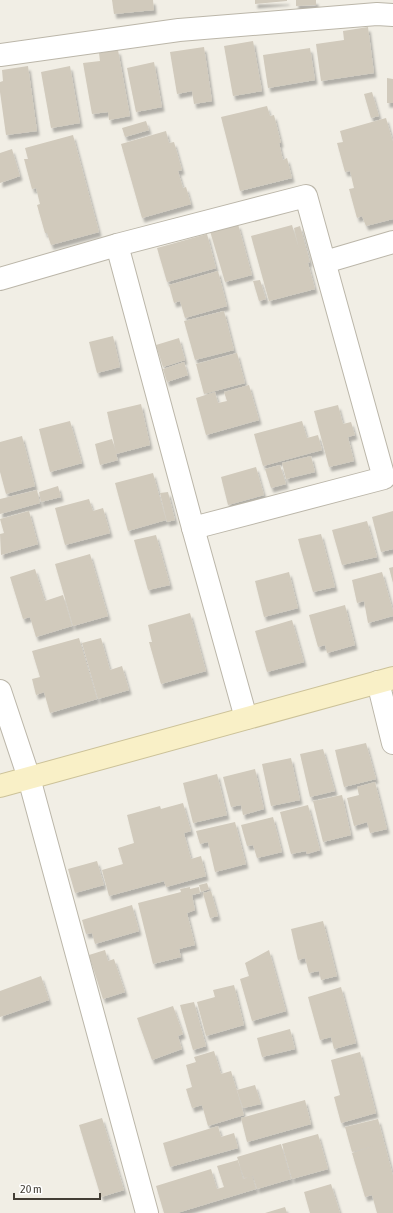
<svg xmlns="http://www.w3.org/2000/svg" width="393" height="1213" font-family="'Asap Condensed',sans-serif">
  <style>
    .building { fill: #d1cabc; filter: url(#shadow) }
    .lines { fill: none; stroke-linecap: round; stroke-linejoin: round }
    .street-casing { stroke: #bbb6a9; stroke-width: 24 }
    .secondary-casing { stroke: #ccc299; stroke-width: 24 }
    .street { stroke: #fff; stroke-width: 22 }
    .secondary { stroke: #f9f0c7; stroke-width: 22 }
  </style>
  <defs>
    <filter id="shadow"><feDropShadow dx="2.5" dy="4.5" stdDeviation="1" flood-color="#0004"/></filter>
  </defs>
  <rect width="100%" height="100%" fill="#f1eee5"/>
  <!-- building -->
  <g class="building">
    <path d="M112,0H153L154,10L114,14Z"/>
    <path d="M255,0H287V1L255,4Z"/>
    <path d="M296,0H316V5L296,6Z"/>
    <path d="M368,27L374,73L321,81L316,44L344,40L343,31Z"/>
    <path d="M253,41L262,91L233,96L224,46Z"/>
    <path d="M204,47L212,101L194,104L192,91L177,94L170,52Z"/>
    <path d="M310,48L315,80L268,88L263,55Z"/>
    <path d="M118,50L130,116L109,120L108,112L92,114L83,63L100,61L99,53Z"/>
    <path d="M154,62L162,107L136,112L127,68Z"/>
    <path d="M28,66L37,131L6,135L0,92V82L3,81L2,70Z"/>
    <path d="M70,66L80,123L51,128L41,72Z"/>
    <path d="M387,78L393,79V103H387Z"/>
    <path d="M372,92L379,116L371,118L364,94Z"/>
    <path d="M267,106L270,116L274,115L281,143H279L283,160L287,158L292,178L240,191L221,117Z"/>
    <path d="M386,118L393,142V219L366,226L362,216L357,218L349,189L354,188L350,171L345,172L337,143L343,142L340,131Z"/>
    <path d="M146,121L149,130L125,137L122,128Z"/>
    <path d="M166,131L169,143L174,142L182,170L178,171L183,188L186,187L191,204L142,218L121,144Z"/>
    <path d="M73,135L99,232L51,245L47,233H45L37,205L40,204L36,188L32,189L24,159H28L25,148Z"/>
    <path d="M12,149L20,176L0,183V153Z"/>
    <path d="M238,224L252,275L225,282L210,231Z"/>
    <path d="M292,225L299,249L294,228L300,226L310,262L303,264L308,263L315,289L269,301L251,236Z"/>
    <path d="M207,234L216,268L167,282L157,248Z"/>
    <path d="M218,271L227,306L185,318L180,301L174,303L169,285Z"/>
    <path d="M260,280L266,299L259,301L253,281Z"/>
    <path d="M224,311L234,350L195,360L184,321Z"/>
    <path d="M113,336L120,367L97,373L89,342Z"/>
    <path d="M179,338L185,360L163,367L156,345Z"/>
    <path d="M237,353L245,383L204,394L196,364Z"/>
    <path d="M184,362L188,375L167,382L163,369Z"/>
    <path d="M249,385L259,420L206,435L196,398L215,392L218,403L227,401L224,392Z"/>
    <path d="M141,404L150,445L116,454L118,460L100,465L95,444L112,439L116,452L107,412Z"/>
    <path d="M338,405L343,424L351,422L355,435L348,437L354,461L329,467L314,411Z"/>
    <path d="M70,421L82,463L50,472L39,429Z"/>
    <path d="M302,421L307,438L318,435L322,450L263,466L254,434Z"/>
    <path d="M22,436L35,486L6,494L0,472V442Z"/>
    <path d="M311,456L315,472L286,479L282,463Z"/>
    <path d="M280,465L286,484L271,488L265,469Z"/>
    <path d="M256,467L264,495L228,505L221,477Z"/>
    <path d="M153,473L166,520L128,531L115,483Z"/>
    <path d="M58,486L61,497L41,502L39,492Z"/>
    <path d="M37,490L40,503L0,514V499Z"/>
    <path d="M168,492L175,520L167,522L160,493Z"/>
    <path d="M89,499L93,511L103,508L110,533L65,545L55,508Z"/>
    <path d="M29,511L38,544L1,555L0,534L4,533L0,519Z"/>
    <path d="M393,511V549L381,552L372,517Z"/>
    <path d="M367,521L377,557L342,565L332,530Z"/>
    <path d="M321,534L335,587L313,592L298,539Z"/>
    <path d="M156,535L170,585L148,590L134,540Z"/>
    <path d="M90,554L108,616L73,626L55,564Z"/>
    <path d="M393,567V583L389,568Z"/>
    <path d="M35,569L45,601L63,595L72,626L36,637L30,617L23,619L10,577Z"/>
    <path d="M289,572L298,608L264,617L255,581Z"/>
    <path d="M382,572L393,611V616L368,623L364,601L357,603L352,580Z"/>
    <path d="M345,605L355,645L327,653L325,645L318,647L309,615Z"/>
    <path d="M190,613L206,671L161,684L149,642H152L148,625Z"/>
    <path d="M292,620L304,662L267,672L255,631Z"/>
    <path d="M79,638L97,699L50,713L44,692L36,695L32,679L40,677L32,651Z"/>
    <path d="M101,638L110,670L122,666L129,690L98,699L82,643Z"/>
    <path d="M366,743L376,779L344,787L335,750Z"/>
    <path d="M323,749L335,791L310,797L300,754Z"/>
    <path d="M291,758L300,800L271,806L262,764Z"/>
    <path d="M255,769L264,809L243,815L241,805L231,807L223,777Z"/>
    <path d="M217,774L227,815L193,823L183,783Z"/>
    <path d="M375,782L387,829L370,833L367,822L354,826L347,798L359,795L357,787Z"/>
    <path d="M342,795L351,835L323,842L313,801Z"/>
    <path d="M183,803L191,831L184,833L191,859L201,856L206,876L166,887L164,881L109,896L102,870L123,864L118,848L134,843L127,815L160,806L161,809Z"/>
    <path d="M308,805L320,850L307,854L306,851L291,854L280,812Z"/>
    <path d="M273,817L282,852L257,858L253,845L247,846L241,825Z"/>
    <path d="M235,822L246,864L215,872L208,842L200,844L196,831Z"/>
    <path d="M97,861L104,885L75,893L68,869Z"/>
    <path d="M207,883L209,889L201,892L199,885Z"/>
    <path d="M190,887V889L199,887L200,893L192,895L195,910L187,913L195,945L179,949L181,957L153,964L138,903L181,892L180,889Z"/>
    <path d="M211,891L218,916L210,918L203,893Z"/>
    <path d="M132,905L139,931L95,944L92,933L86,934L82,920Z"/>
    <path d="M323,921L337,976L321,980L319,971L309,973L305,958L298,960L291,929Z"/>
    <path d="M105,950L108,961L114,959L125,992L103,999L89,955Z"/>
    <path d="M269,950L286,1011L252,1021L240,979L249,976L245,963Z"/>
    <path d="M41,976L49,1000L0,1017V991Z"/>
    <path d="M234,985L244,1025L206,1036L197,1002L215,997L213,990Z"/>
    <path d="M341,987L356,1043L334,1049L331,1037L320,1040L308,997Z"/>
    <path d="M194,1002L206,1046L193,1050L180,1005Z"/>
    <path d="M173,1006L183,1034L178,1036L182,1049L152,1060L137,1018Z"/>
    <path d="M290,1029L295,1049L262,1057L257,1038Z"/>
    <path d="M214,1051L221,1074L231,1071L244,1115L208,1126L202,1105L192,1108L186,1089L192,1087L186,1065L196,1062L194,1057Z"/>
    <path d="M360,1052L376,1113L341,1123L334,1097L340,1095L331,1060Z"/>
    <path d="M255,1085L261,1104L243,1108L237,1090Z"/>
    <path d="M305,1100L311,1124L247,1142L241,1118Z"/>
    <path d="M102,1118L124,1190L101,1197L79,1125Z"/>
    <path d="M378,1119L393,1176V1213H377L372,1195L365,1197L352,1153L374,1146L352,1152L345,1127Z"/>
    <path d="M218,1126L221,1137L234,1133L238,1148L170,1167L163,1143Z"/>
    <path d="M318,1134L328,1169L292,1179L282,1144Z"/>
    <path d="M281,1144L291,1179L257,1189L253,1176L244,1178L237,1157Z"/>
    <path d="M238,1160L243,1179L252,1176L256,1189L177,1213H164L156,1186L211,1169L217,1189L224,1187L217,1166Z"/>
    <path d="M331,1184L340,1213H310L304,1192Z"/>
    <path d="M285,1207L287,1213H265Z"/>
  </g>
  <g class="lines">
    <defs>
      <g id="street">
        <path d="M0,55L179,30L377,14L393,15"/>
        <path d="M117,245L193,528L246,718"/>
        <path d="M325,262L393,242"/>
        <path d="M0,279L117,245L306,196L384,478L193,528"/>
        <path d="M378,682L393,743"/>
        <path d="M0,691L29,778L147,1213"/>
      </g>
      <path id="secondary" d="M0,786L393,678"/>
    </defs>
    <!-- street casing -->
    <use href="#street" class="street-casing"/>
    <!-- secondary casing -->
    <use href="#secondary" class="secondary-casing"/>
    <!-- street -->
    <use href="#street" class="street"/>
    <!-- secondary -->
    <use href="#secondary" class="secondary"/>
  </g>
  <!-- scale -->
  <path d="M14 1193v6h86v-6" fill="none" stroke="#433e35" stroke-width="2"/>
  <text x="20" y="1193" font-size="12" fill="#433e35" stroke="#ffffff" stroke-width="3" paint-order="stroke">20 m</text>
</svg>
